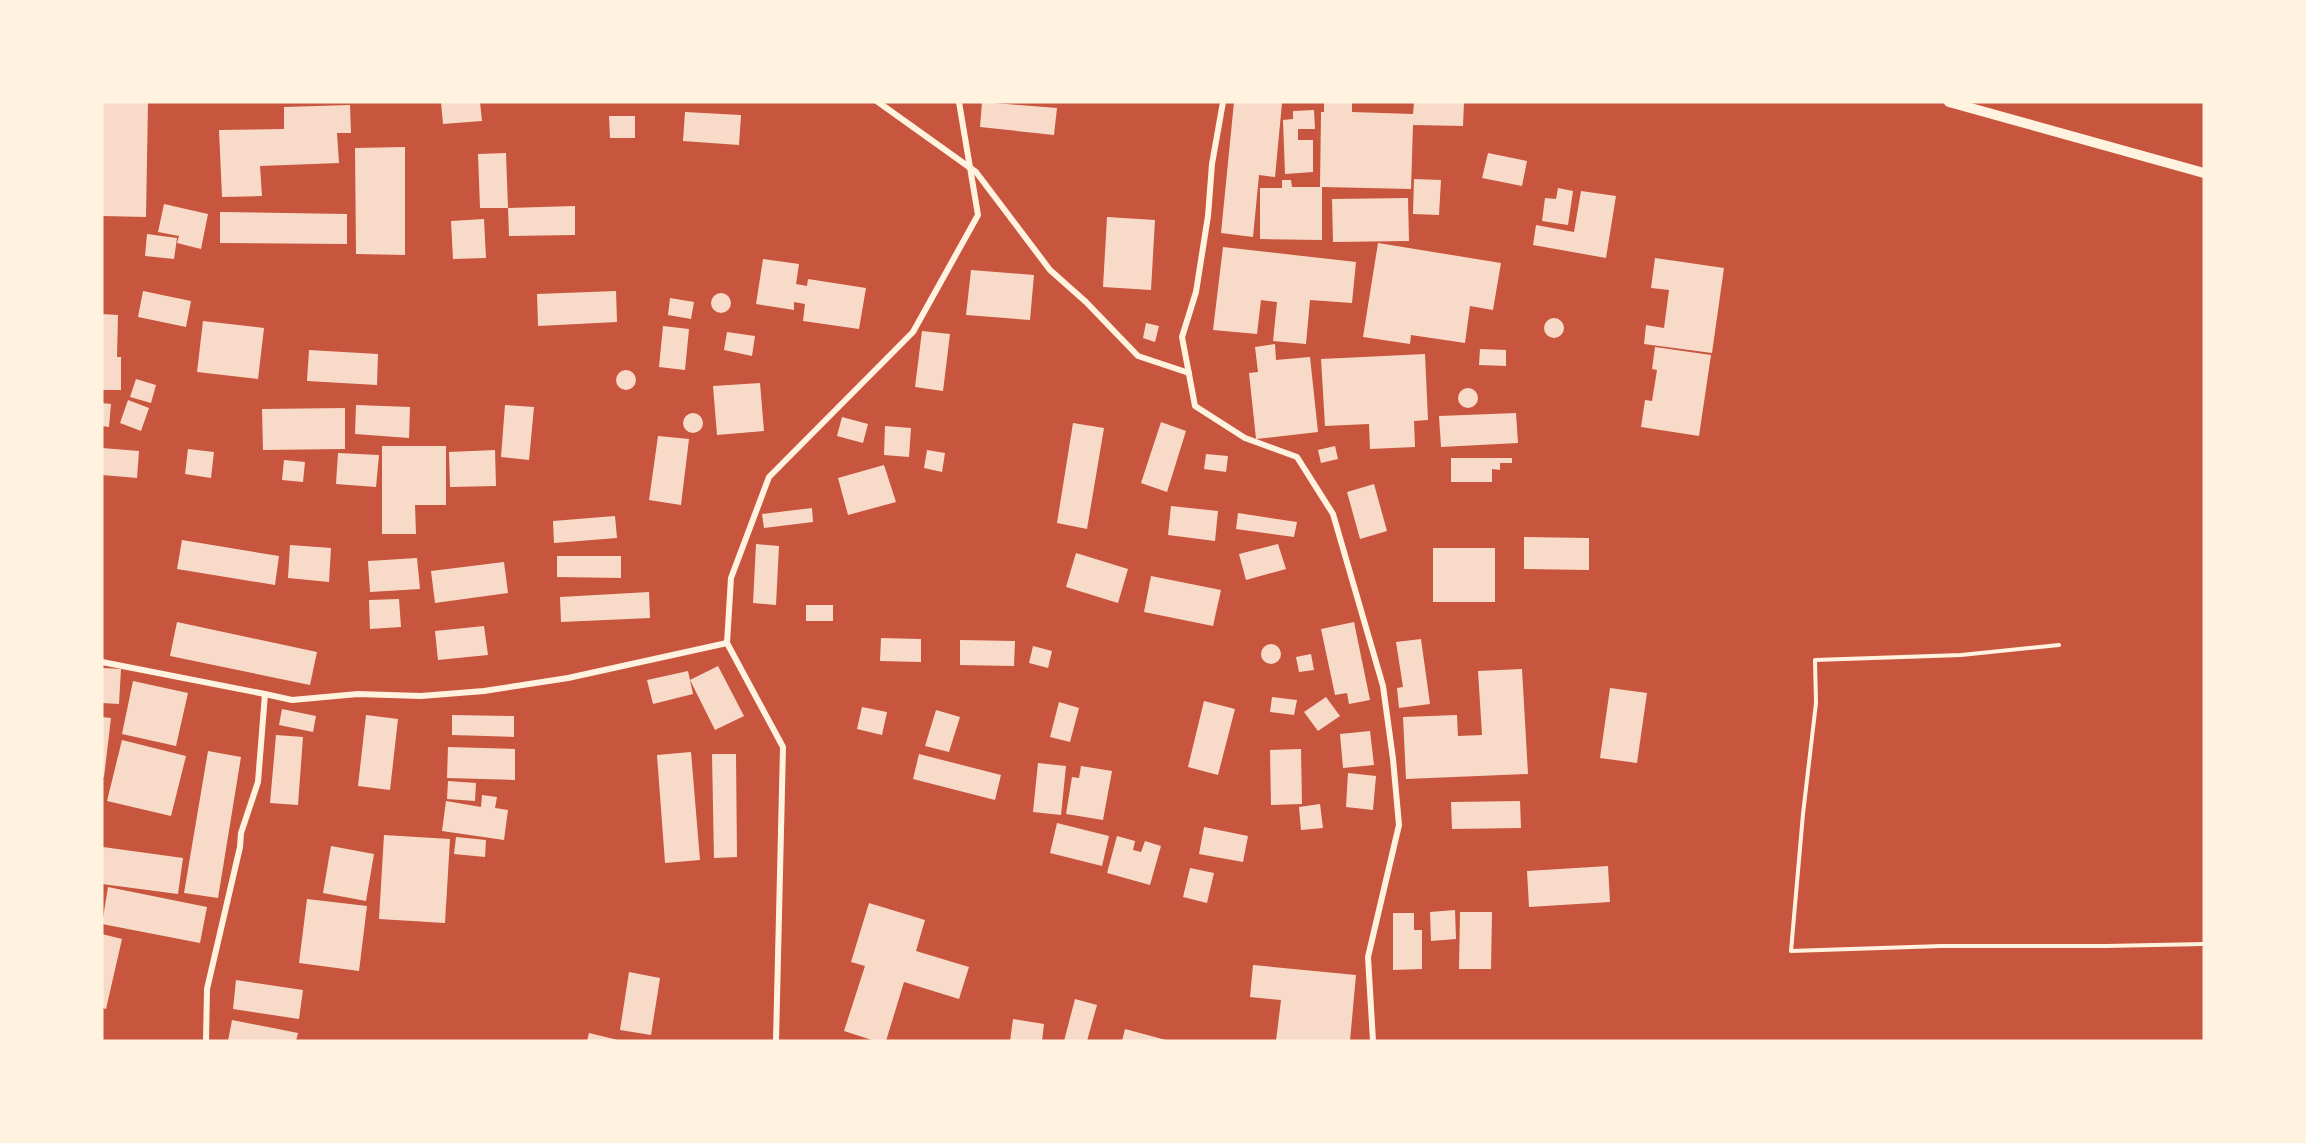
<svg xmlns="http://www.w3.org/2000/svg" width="2306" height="1143" font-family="'Fira Sans Condensed',sans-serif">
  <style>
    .building { fill: #f7dbc8 }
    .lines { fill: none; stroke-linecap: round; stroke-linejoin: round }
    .path { stroke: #fff3e0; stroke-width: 4 }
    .minor { stroke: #fff3e0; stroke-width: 6 }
    .tertiary { stroke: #fff3e0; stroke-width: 10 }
  </style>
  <rect width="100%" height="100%" fill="#c8553d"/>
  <!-- building -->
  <g class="building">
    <path d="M102,102H148L146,217L102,216Z"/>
    <path d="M441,102H480L482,121L443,124Z"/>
    <path d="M982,102L1057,108L1054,135L980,127Z"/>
    <path d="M1234,102L1282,103L1275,177L1259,175L1253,237L1221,233Z"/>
    <path d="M1324,102H1352V112L1413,114L1414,102H1464L1463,126L1413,125L1411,189L1322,187V240L1260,239V188H1282V180H1291L1292,187H1320L1321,112H1324Z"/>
    <path d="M350,105L351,133H337L339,163L260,166L262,196L222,197L219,130L284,129V107Z"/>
    <path d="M1314,110L1315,129H1298V140H1313V172L1285,174L1283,120L1293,119V111Z"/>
    <path d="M685,112L741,115L739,145L683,141Z"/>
    <path d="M609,116H635V138H610Z"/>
    <path d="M405,147V255L356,254L355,148Z"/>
    <path d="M506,153L508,208H480L478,154Z"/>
    <path d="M1488,153L1527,161L1522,186L1482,178Z"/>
    <path d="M1414,179L1441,180L1439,215L1413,214Z"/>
    <path d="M1558,188L1573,191L1568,225L1542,221L1545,198L1556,199Z"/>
    <path d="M1581,191L1616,196L1606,258L1533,245L1536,225L1574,232Z"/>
    <path d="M1408,198L1409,241L1333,242L1332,199Z"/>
    <path d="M164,204L208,214L201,249L177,243L179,236L158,232Z"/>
    <path d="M575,206V235L509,236L508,208Z"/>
    <path d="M220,212L347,214V244L220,243Z"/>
    <path d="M1107,217L1155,220L1151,290L1103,287Z"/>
    <path d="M484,219L486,258L453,259L451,221Z"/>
    <path d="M147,234L177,238L174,259L145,256Z"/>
    <path d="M1378,243L1501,263L1493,310L1470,306L1465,343L1411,335L1410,344L1363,337Z"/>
    <path d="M1223,247L1356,262L1352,303L1310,300L1306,344L1273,341L1277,302L1261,300L1257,334L1213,330Z"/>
    <path d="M1655,258L1724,268L1712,353L1644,344L1646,325L1664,328L1669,290L1651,288Z"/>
    <path d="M763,259L799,264L796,284L807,286L808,279L866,288L859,329L803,321L805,304L794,302V310L756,304Z"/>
    <path d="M971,270L1034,275L1030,320L966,315Z"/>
    <path d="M143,291L191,301L186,327L138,317Z"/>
    <path d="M616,291L617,322L538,326L537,294Z"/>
    <circle cx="721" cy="303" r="10"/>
    <path d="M670,298L694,302L691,319L668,315Z"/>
    <path d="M102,314L118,315L117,357H121V390H102Z"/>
    <circle cx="1554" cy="328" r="10"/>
    <path d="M203,321L264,328L258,379L197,372Z"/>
    <path d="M1146,323L1159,326L1155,342L1143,338Z"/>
    <path d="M663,326L689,329L685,370L659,367Z"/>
    <path d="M922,331L950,334L943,391L915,387Z"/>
    <path d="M727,332L755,336L752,356L724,350Z"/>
    <path d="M1275,344L1276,360L1310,357L1318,432L1256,439L1249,373L1258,372L1255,347Z"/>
    <path d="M1655,347L1711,355L1699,436L1641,427L1645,400L1652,401L1657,370L1652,369Z"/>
    <path d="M1480,349L1506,350V366L1479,365Z"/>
    <path d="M309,350L378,354L377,385L307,381Z"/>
    <path d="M1425,354L1428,420L1414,421L1415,447L1370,449L1369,424L1325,426L1321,359Z"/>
    <circle cx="626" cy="380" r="10"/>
    <path d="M136,379L156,385L151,403L130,397Z"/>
    <path d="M760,383L764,431L717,435L713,386Z"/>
    <circle cx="1468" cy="398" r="10"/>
    <path d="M128,400L149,408L141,431L120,423Z"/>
    <path d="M102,403L111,404L109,427L102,426Z"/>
    <path d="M356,405L410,407L409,438L355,434Z"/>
    <path d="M505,405L534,407L529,460L501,457Z"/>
    <path d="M345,408V449L263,450L262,409Z"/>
    <circle cx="693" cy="423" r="10"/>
    <path d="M1516,413L1518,443L1441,447L1439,416Z"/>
    <path d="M842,417L868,424L863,443L837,436Z"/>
    <path d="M1161,422L1186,431L1167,492L1141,483Z"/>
    <path d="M1073,423L1104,428L1087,529L1057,523Z"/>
    <path d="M885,426L911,428L909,457L884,455Z"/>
    <path d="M658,436L689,439L681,505L649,500Z"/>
    <path d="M382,446H446V505H415L416,534H382Z"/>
    <path d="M1335,446L1338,459L1321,463L1318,450Z"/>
    <path d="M102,448L139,451L137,478L102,475Z"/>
    <path d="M188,449L214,452L211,478L185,474Z"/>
    <path d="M495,450L496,486L450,487L449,452Z"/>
    <path d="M927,450L945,453L942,472L924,468Z"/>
    <path d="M338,453L379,455L376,487L336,484Z"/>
    <path d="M1206,454L1228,456L1226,472L1204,469Z"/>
    <path d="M1451,458H1512V463H1500V470L1492,469V482H1451Z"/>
    <path d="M284,460L305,462L303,482L282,480Z"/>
    <path d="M884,465L896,502L848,515L838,478Z"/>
    <path d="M1374,484L1387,531L1360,539L1347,492Z"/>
    <path d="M1171,506L1218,511L1215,541L1168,535Z"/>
    <path d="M812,508L813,522L764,528L762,514Z"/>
    <path d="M1238,513L1297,522L1294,537L1236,529Z"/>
    <path d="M615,516L617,538L554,543L553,521Z"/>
    <path d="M1524,537L1589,538V570L1524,569Z"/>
    <path d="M182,540L279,556L275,585L177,569Z"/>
    <path d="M756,544L779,546L776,605L753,603Z"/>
    <path d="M1278,544L1286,569L1246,580L1239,554Z"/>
    <path d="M290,545L331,548L329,582L288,578Z"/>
    <rect x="1433" y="548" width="62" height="54"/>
    <path d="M1076,553L1128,569L1118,603L1066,587Z"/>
    <path d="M557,556H621V578L557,577Z"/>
    <path d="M417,558L420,589L370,592L368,561Z"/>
    <path d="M504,562L508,593L435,603L431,571Z"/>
    <path d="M1151,576L1221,590L1213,626L1144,612Z"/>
    <path d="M649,592L650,618L561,622L560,597Z"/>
    <path d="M399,599L401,627L370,629L369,600Z"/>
    <rect x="806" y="605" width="27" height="16"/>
    <path d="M177,622L317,652L310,685L170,656Z"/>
    <path d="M1354,622L1370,700L1349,704L1347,693L1335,695L1321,629Z"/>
    <path d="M484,626L488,655L438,660L435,631Z"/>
    <path d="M881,638L921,639V662L880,661Z"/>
    <path d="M1421,639L1430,704L1399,708L1397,688L1403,687L1396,642Z"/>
    <path d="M960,640L1015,641L1014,666L960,665Z"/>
    <circle cx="1271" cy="654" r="10"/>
    <path d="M1033,646L1052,651L1048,668L1029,663Z"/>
    <path d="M1311,654L1314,670L1299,672L1296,657Z"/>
    <path d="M718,666L744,716L715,730L690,680Z"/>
    <path d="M102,668L121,669L119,704L102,703Z"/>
    <path d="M1522,669L1528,774L1406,779L1403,717L1457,715L1458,736L1482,735L1478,671Z"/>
    <path d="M688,671L693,694L653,704L647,680Z"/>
    <path d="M133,681L188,693L176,746L122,734Z"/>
    <path d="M1610,688L1647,693L1637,763L1600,758Z"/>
    <path d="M1272,697L1297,700L1294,715L1270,712Z"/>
    <path d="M1326,697L1340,716L1318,731L1304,712Z"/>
    <path d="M1204,701L1235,709L1218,775L1188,767Z"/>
    <path d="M1059,702L1079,708L1070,742L1050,737Z"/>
    <path d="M862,707L887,712L882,735L857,729Z"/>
    <path d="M282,709L316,716L313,732L279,725Z"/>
    <path d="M936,710L960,717L949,752L925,746Z"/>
    <path d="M366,715L398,719L390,790L358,786Z"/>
    <path d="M452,715L514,716V737L452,735Z"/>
    <path d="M102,717L111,718L104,777H102Z"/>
    <path d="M1370,731L1374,765L1343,768L1340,734Z"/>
    <path d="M276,735L303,737L298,805L270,803Z"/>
    <path d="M122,740L186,756L171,816L107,801Z"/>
    <path d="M448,747L515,749V780L447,778Z"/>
    <path d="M1301,749L1302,804L1271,805L1270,750Z"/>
    <path d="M208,751L241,757L218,898L184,893Z"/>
    <path d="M691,752L700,860L665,863L657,755Z"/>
    <path d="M712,754H736L737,857L714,858Z"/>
    <path d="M919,754L1001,775L995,800L913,779Z"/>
    <path d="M1038,763L1066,766L1061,815L1033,812Z"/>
    <path d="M1081,766L1112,771L1103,820L1066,814L1072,777L1079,778Z"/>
    <path d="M1348,773L1376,776L1373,810L1346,807Z"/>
    <path d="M448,781L476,783L475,801L447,799Z"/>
    <path d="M482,795L497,797L495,808L508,810L504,840L442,831L446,801L481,807Z"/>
    <path d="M1520,801L1521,828L1452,829L1451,802Z"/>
    <path d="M1320,804L1323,828L1301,830L1299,807Z"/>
    <path d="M1057,823L1109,836L1102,866L1050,853Z"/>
    <path d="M1204,827L1248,836L1243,862L1199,854Z"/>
    <path d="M384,835L450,839L445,923L379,919Z"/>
    <path d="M1117,836L1135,841L1133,850L1141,852L1145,841L1161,846L1150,885L1107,873Z"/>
    <path d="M456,837L486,840L485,857L454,854Z"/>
    <path d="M331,846L374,854L366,901L323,893Z"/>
    <path d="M103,847L183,858L178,894L102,884Z"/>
    <path d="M1608,866L1610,902L1529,907L1527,871Z"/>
    <path d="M1190,868L1214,873L1207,903L1183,897Z"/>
    <path d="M108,887L207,907L200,943L102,924Z"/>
    <path d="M307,899L367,906L359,971L299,963Z"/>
    <path d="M869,903L925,920L916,951L969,967L959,999L904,982L886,1041H875L844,1031L865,966L851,962Z"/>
    <path d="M1455,910L1456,939L1431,941L1430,912Z"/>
    <path d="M1460,912H1492L1491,969H1459Z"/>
    <path d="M1393,913H1414V930H1422V969L1393,970Z"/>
    <path d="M102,934L122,939L106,1009L102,1008Z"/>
    <path d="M1253,965L1356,975L1350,1041H1276L1281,1000L1250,997Z"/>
    <path d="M629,972L660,978L651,1035L620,1030Z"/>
    <path d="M236,980L303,990L299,1019L233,1009Z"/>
    <path d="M1075,999L1097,1005L1087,1041H1064Z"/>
    <path d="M1013,1019L1044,1024L1042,1041H1010Z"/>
    <path d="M232,1020L298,1033L296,1041H228Z"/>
    <path d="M1125,1029L1166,1040V1041H1122Z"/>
    <path d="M589,1033L618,1040V1041H587Z"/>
  </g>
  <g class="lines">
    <!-- path -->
    <path class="path" d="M2059,645L1961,655L1815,660L1816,703L1803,814L1791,951L1941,946H2106L2204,944"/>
    <!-- minor -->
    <g class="minor">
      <path d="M878,102L976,172L1050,270L1086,302L1138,356L1189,373"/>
      <path d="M1223,102L1212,164L1208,216L1196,292L1182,337L1195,406L1245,438L1297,457L1333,514L1383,686L1393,759L1399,825L1368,957L1373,1041"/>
      <path d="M102,662L265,694"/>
      <path d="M206,1041L207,989L240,847L241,833L258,782L265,694L292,700L358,694L421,696L484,691L568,678L727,643"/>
      <path d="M776,1041L783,747L727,643L731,578L769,477L913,332L978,215L959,102"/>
    </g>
    <!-- tertiary -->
    <path class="tertiary" d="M1949,102L2204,173"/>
  </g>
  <!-- border -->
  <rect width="2306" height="1143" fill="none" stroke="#fff3e0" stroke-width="207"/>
</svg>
